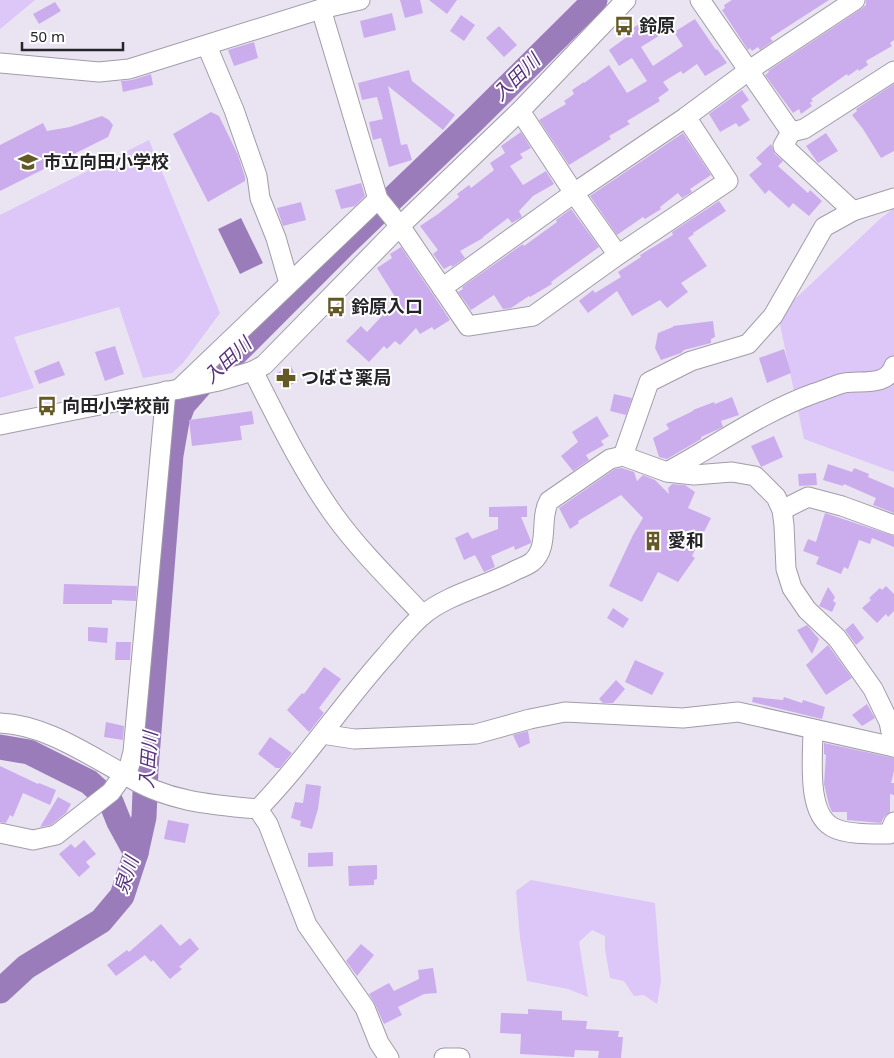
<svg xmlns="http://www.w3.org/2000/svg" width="894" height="1058" font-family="'Noto Sans','Noto Sans JP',sans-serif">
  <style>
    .green { fill: #ddc6f8 }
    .water { fill: #997cb9 }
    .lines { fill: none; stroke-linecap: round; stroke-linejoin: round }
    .river { stroke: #997cb9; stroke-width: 25 }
    .building { fill: #cbaded }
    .minor-casing { stroke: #a19ca8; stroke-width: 21 }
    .minor { stroke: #fff; stroke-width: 19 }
    .labels { text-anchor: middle; stroke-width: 4; stroke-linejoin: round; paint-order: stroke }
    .poi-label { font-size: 18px; font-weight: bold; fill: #262429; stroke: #fff; text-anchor: start }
    .water-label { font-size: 19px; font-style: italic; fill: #59327d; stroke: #fff }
  </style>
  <rect width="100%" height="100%" fill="#eae4f2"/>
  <!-- green -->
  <g class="green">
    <path d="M0,0H35L0,29Z"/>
    <path d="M149,140L220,313L183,363L172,373L143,378L119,307L14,337L34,388L0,398V215Z"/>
    <path d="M894,208V472L804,439L778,315L880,219Z"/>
    <path d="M531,880L655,903L661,981L657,1004L644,995L634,996L624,981L610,978L605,949V936L592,930L579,942L588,997L568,989L527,981L520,938L516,891Z"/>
  </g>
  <!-- water -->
  <path class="water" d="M241,218L263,263L240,274L218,229Z"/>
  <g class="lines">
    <!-- river -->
    <g class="river">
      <path d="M0,747L29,752L89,782L111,802L119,822L136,853"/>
      <path d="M0,991L26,967L101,921L122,896L136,853L144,817L146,769L171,455L177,421L183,405L212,372L236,353L343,246L474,120L595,0"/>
    </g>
  </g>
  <!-- building -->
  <g class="building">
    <path d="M400,0H420L423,13L405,18Z"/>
    <path d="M429,0H457L447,14Z"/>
    <path d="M732,0H829L770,38L773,41L760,50L758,47L752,51L750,48L748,50L722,10L725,8L724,5Z"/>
    <path d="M866,0H894V40L890,43L892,46L866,61L868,65L859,71L858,69L848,76L847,74L811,99L813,101L810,103L812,106L801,114L799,109L793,113L765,75L769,72L768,71L861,9L866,5Z"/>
    <path d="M55,2L61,11L39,24L33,14Z"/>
    <path d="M392,13L396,30L364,38L360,21Z"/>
    <path d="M461,15L475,25L464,41L450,31Z"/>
    <path d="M651,16L662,34L641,47L653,66L683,46L674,32L695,19L716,50L717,49L727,63L705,76L697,64L683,74L681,71L663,82L669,90L658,98L660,101L627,121L630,124L609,136L611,139L569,165L539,120L566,104L564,101L574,94L572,90L584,82V83L609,65L627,93L647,81L632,58L619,66L609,50L635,31L633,28Z"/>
    <path d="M499,26L517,45L504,57L486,38Z"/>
    <path d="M254,42L258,58L234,66L228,50Z"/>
    <path d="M409,70L412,81L455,115L443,130L388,86L401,145L407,144L412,160L389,167L381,138L373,140L369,122L383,119L377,97L362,100L358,83Z"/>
    <path d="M151,74L153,85L123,92L121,81L132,80Z"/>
    <path d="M894,84V151L881,158L863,129L852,115L857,111L856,109Z"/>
    <path d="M742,90L749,100L741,106L750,120L739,127L736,123L720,132L709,114Z"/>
    <path d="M211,112L219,116L238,155L245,177V181L208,202L173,134Z"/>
    <path d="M102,116L109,120L113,125L108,137L0,191V145L43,123L47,131L70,127Z"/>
    <path d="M521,132L531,148L520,154L523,158L510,166L523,185L546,171L554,184L533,196L519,211L522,217L512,223L508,218L483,237V238L460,251L465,258L452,267L451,265L444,269L433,254L438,250L420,226L438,214L459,197L457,194L469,185L471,188L494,170L490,163L505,153L501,146Z"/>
    <path d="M683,133L711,175L690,189L692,192L682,198L678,193L660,207L661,209L645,219L643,217L617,235L590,196Z"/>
    <path d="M826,133L838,151L818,163L806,146Z"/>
    <path d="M771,144L775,154L783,161L778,166L808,193L810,190L822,201L809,216L793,203L789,208L769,190L765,194L749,175L762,164L756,158Z"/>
    <path d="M361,183L365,196L355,206L341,209L335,190Z"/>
    <path d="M719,201L726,211L693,233L694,234L688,238L707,266L681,283L688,292L667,308L660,300L632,316L617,291L588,313L579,301L593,290L595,293L621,277L618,272L641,257L640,255L673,235L672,232Z"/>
    <path d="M301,202L306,220L283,226L277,208Z"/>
    <path d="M571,209L599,247L551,282L552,284L530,297L529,296L511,308L503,309L494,295L471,310L458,292L463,289L462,287L523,244L524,246L557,222L556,220Z"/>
    <path d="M401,247L450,320L434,330L432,327L420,334L416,328L400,345L395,341L387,349L384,346L369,362L346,341L361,326L367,332L397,300L377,268L392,258L390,254Z"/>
    <path d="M713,321L715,337L711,339V343L684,350L681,353L661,360L655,348L658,333L673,327V326Z"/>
    <path d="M115,346L124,374L105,381L95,352Z"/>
    <path d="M784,349L791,373L767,383L759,358Z"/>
    <path d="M59,361L65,375L39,384L34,371Z"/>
    <path d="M291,366L298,381L283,389L275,374Z"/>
    <path d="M614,394L632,398L626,415L610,411Z"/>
    <path d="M732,397L739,415L721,421L723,427L701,437V439L667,459L659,457L653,438L669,429L666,424L693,411V410L714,402L715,404Z"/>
    <path d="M252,411L254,424L240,426L242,440L192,446L189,420Z"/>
    <path d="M597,416L609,436L601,441L604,445L586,455L589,460L573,471L561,456L578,442L572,432Z"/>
    <path d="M774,436L783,457L761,467L751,446Z"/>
    <path d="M828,464L852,472L854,468L869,474L868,477L894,488V513L873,505L876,498L844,484L843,486L823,480Z"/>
    <path d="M622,468L634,472L637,481L643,475L655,480L669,494L668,488L672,484L685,485L695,492L688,508L711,518L692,556L695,558L678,582L658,572L642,602L609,586L633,535L643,518L621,495L578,521L579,523L570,529L559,508L615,469Z"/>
    <path d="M816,473L817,485L799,486L798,474Z"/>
    <path d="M527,506V517H521L531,541V543L515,550L514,546L491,556L495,567L484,572L475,555L464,560L455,538L468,532L472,539L498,529V517H489V507Z"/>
    <path d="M825,513L894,536V547L872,538L870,544L859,540L848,569L844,567L841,574L816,564L819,557L803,551L808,539L816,542Z"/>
    <path d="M64,584L137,586L136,601L112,600V604H63Z"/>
    <path d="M886,586L894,594V611L888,617L886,614L877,623L862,608L871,600L869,598L880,588L882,590Z"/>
    <path d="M828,587L835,597L833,601L836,603L832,612L819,606Z"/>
    <path d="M613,608L629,619L623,628L607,618Z"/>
    <path d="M853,623L864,638L856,645L845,630Z"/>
    <path d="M807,625L819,639L812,654L797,630Z"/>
    <path d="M88,627L108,628L107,643L88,641Z"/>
    <path d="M116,642H131L130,660H115Z"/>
    <path d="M828,645L852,678L826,695L806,665Z"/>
    <path d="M635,660L664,673L652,695L625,682Z"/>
    <path d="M324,667L341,679L319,708L324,713L309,732L287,710L302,693L304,694Z"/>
    <path d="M616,680L625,689L613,703H603L599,699Z"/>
    <path d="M753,697L783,700L784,697L802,703L803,700L825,707L822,719L752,702Z"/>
    <path d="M867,704L875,718L862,726L852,715Z"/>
    <path d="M106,722L124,726L123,740L104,737Z"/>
    <path d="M528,731L530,743L519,748L513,735Z"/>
    <path d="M270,737L292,753L280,768H276L258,754Z"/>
    <path d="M824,743L894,758V771L891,783H894V795L890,794V812L884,817L881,823L847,820V812H832L829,805L824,784L826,755L824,754Z"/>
    <path d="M0,766L38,784L39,783L56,790L50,805L23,793L13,817L10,815L6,823L0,822Z"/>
    <path d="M306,784L321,786L318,809L312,829L300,826L301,821L291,818L295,802L303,803Z"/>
    <path d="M58,797L71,804L66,813L51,825L40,827Z"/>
    <path d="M168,820L189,824L185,843L164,839Z"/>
    <path d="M84,840L96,854L86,862L90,867L79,877L59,854L71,844L75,848Z"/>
    <path d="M333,852V866L308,867V853Z"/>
    <path d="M377,865V879L374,880V885L349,886L348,866Z"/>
    <path d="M161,924L180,946L190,938L199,949L179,967L182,969L170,979L153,960L151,962L145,955L116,976L107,965L127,950L129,952Z"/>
    <path d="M361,944L374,955L357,976L346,961Z"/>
    <path d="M433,968L437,993L424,994L398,1007L402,1015L384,1024L375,1004L369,994L389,983L394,991L419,979L418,970Z"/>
    <path d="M528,1009L562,1011V1020L587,1021L586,1029L619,1031L618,1037H623L621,1058H598L599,1051L575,1050L574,1057L520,1054L521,1034L500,1033L501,1013L528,1014Z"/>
  </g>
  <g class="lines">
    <defs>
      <g id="minor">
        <path d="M700,0L791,132L804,129L894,71"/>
        <path d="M321,9L378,199L400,226L468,326L533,316L618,255L728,181L686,117"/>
        <path d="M207,46L234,110L257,176L260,198L276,238L289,283"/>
        <path d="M0,63L99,72L129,69L321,9L360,0"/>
        <path d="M520,111L574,193L618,255"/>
        <path d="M853,211L894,198"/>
        <path d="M442,288L574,193L686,117L748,71L855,0"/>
        <path d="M253,371C278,420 302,470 334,515C360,551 392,582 423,615"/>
        <path d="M179,389L378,199"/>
        <path d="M0,425L219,381L253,371L264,365L400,226L520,111L626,0"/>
        <path d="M623,456L649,382L691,361L748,344L773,316L824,227L853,211L783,146L791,132"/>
        <path d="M667,472C717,445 762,412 815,393C825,390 835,385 844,383C861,380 887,387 894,366"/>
        <path d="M782,510L808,497L842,506L894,525"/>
        <path d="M0,723C45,725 85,753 124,774C164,801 210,805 258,809"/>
        <path d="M813,729C813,757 806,812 832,827C846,835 874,834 889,834L894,822"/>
        <path d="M322,734L354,739L476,734L530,719L565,712L683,718L738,712L894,747"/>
        <path d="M258,809C305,761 342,704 387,654C398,641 410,626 423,615C448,594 487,586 516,570C521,568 528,565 532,562C550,547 539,519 549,501L610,459L623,456L667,472L694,475L732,472L755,476L776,497L782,510L784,525L786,569L792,588L807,610L837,638L873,689L889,722L894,747"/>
        <path d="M258,809L268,824L307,925L365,1008L379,1043L389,1058"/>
        <path d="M0,833L33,840L56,835L111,792L129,767L133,752L166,391"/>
        <path d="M444,1058H460"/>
      </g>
    </defs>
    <!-- minor casing -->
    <use href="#minor" class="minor-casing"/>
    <!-- minor -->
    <use href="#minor" class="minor"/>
  </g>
  <!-- icons -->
  <defs>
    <symbol id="bus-bare" viewBox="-9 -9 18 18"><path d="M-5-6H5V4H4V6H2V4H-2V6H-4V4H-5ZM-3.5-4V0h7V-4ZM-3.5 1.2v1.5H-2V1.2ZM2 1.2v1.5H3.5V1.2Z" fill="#645824" stroke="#fff" stroke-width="2.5" paint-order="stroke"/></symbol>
    <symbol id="school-bare" viewBox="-9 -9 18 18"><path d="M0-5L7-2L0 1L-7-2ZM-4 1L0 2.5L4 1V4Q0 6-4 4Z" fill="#645824" stroke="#fff" stroke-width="2.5" paint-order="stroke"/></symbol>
    <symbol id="pharmacy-bare" viewBox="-9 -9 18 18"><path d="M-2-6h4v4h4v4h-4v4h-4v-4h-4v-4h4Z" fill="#645824" stroke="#fff" stroke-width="2.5" paint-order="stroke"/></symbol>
    <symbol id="building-bare" viewBox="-9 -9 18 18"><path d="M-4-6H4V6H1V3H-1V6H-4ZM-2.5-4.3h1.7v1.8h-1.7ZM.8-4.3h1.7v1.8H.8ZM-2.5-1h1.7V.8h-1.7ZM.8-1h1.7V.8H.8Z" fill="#645824" stroke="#fff" stroke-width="2.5" paint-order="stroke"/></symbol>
  </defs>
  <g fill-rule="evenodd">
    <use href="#bus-bare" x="610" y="12" width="28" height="28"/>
    <use href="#school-bare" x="14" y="148" width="28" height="28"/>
    <use href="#bus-bare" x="322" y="293" width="28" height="28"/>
    <use href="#pharmacy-bare" x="272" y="364" width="28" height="28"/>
    <use href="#bus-bare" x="33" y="392" width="28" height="28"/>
    <use href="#building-bare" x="639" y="527" width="28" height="28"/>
  </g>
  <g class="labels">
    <!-- poi labels -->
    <g class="poi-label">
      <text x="639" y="32">鈴原</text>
      <text x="43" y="168">市立向田小学校</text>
      <text x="351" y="313">鈴原入口</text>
      <text x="301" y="384">つばさ薬局</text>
      <text x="62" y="412">向田小学校前</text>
      <text x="668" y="547">愛和</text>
    </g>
    <!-- water labels -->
    <g class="water-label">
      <text transform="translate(516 77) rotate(-45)" y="7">入田川</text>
      <text transform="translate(227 360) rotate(-43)" y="7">入田川</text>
      <text transform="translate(148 760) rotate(-86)" y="7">入田川</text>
      <text transform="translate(126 875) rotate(-72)" y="7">泉川</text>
    </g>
  </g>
  <!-- scale -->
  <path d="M22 42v8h101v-8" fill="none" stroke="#262429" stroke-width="2.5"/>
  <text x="30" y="42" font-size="15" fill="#262429" stroke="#ffffff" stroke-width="4" paint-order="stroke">50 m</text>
</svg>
